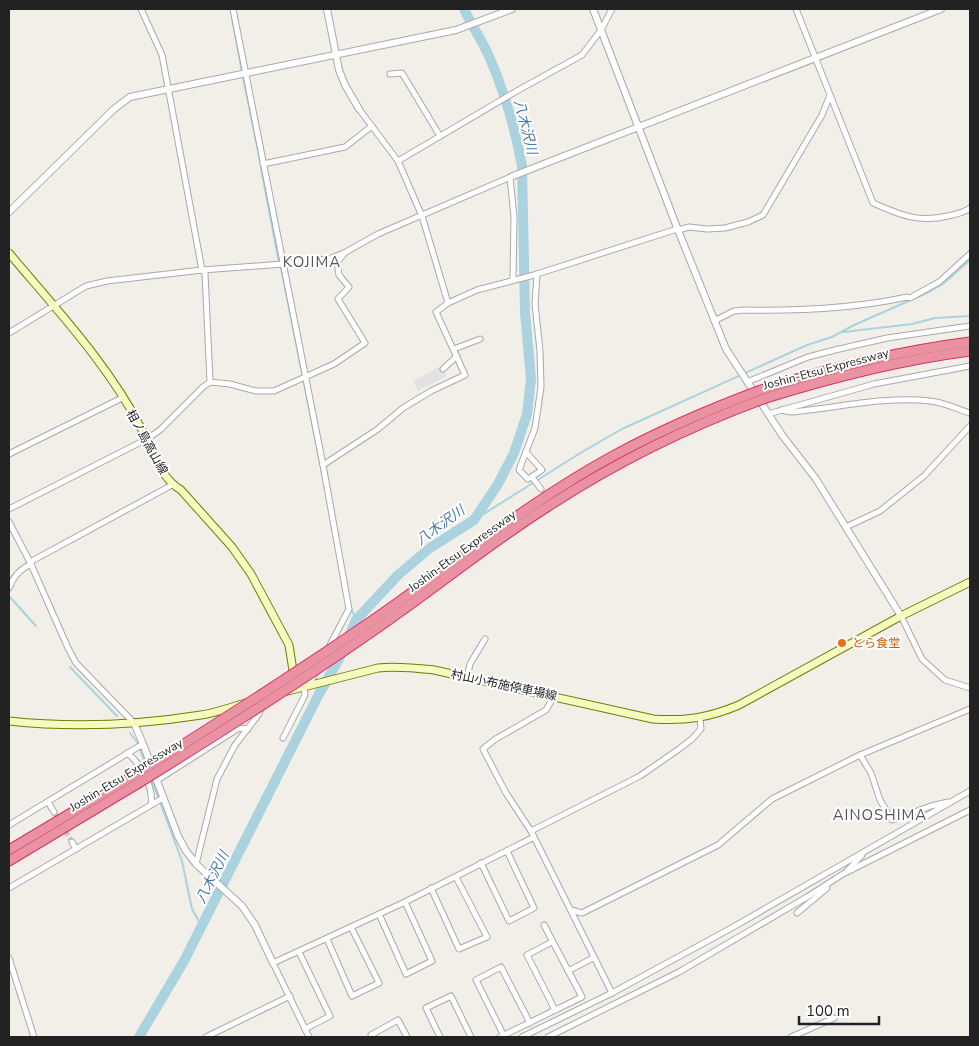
<svg xmlns="http://www.w3.org/2000/svg" width="979" height="1046" font-family="'Nunito Sans','Noto Sans JP',sans-serif">
  <style>
    .parking { fill: #e2e2e2 }
    .lines { fill: none; stroke-linecap: round; stroke-linejoin: round }
    .stream { stroke: #aad3df; stroke-width: 2 }
    .river { stroke: #aad3df; stroke-width: 10 }
    .minor-tunnel { stroke: #c8c6c1; stroke-width: 5; stroke-dasharray: 5 2.5; stroke-linecap: butt }
    .minor-casing { stroke: #a9a9a9; stroke-width: 7 }
    .tertiary-casing { stroke: #a9a9a9; stroke-width: 8 }
    .secondary-casing { stroke: #707d05; stroke-width: 9 }
    .motorway-casing { stroke: #dc2a67; stroke-width: 11 }
    .minor { stroke: #fff; stroke-width: 5 }
    .tertiary { stroke: #fff; stroke-width: 6 }
    .secondary { stroke: #f7fabf; stroke-width: 7 }
    .motorway { stroke: #e892a2; stroke-width: 9 }
    .motorway-bridge-casing { stroke: #dc2a67; stroke-width: 11; stroke-linecap: butt }
    .motorway-bridge { stroke: #e892a2; stroke-width: 9 }
    .food-dot { fill: #e8710a; stroke: #fff; stroke-width: 2 }
    .labels { text-anchor: middle; stroke-width: 4; stroke-linejoin: round; paint-order: stroke }
    .street-label { font-size: 12px; fill: #222; stroke: #fff }
    .food-label { font-size: 12px; fill: #c56008; stroke: #fff; text-anchor: start }
    .water-label { font-size: 14px; font-style: italic; fill: #4a7aab; stroke: #fff }
    .quarter-label { font-size: 15px; letter-spacing: 1px; fill: #555; stroke: #fff }
  </style>
  <rect width="100%" height="100%" fill="#f2efe9"/>
  <!-- parking -->
  <path class="parking" d="M441,366L447,376L418,391L413,381Z"/>
  <g class="lines">
    <!-- stream -->
    <g class="stream">
      <path d="M232,18L242,72"/>
      <path d="M243,77L260,161"/>
      <path d="M261,168L279,263"/>
      <path d="M281,268L302,373"/>
      <path d="M844,332L912,324L935,318L970,316"/>
      <path d="M304,383L320,463"/>
      <path d="M321,469L323,477"/>
      <path d="M474,520L582,452L622,429L807,345L832,337L854,325L927,293L943,284L970,260"/>
      <path d="M9,596L36,626"/>
      <path d="M351,608L356,620"/>
      <path d="M70,667L117,716"/>
      <path d="M130,733L137,742L146,765"/>
      <path d="M151,778L182,861L192,909L202,927"/>
    </g>
    <!-- river -->
    <path class="river" d="M139,1037L184,961L319,694L339,659L356,620L398,575L430,548L474,520L498,484L514,453L527,414L531,379L525,313L522,166C515,127 504,90 488,54C481,39 471,24 464,9"/>
    <!-- minor-tunnel -->
    <path class="minor-tunnel" d="M54,812L72,842"/>
    <defs>
      <g id="minor">
        <path d="M233,9L323,465L349,609L309,685"/>
        <path d="M796,9L873,203C901,215 918,223 948,216C956,214 964,213 970,208"/>
        <path d="M390,74L402,73L440,136"/>
        <path d="M359,109L398,161L422,216L448,303"/>
        <path d="M398,161L515,92L582,55L601,30L612,9"/>
        <path d="M263,164L345,147L372,126"/>
        <path d="M510,177L514,217L513,280"/>
        <path d="M678,230L689,227L707,229L725,228L748,222L763,215L822,115L830,95"/>
        <path d="M714,321L734,311L744,310C799,311 853,309 907,297L910,298L939,282L970,254"/>
        <path d="M9,333L86,286L107,281L202,270L283,264L328,259L344,253L378,234L513,176"/>
        <path d="M454,349L480,339"/>
        <path d="M443,369L457,356"/>
        <path d="M210,382L230,384L256,391H274L334,364L365,343L338,299L349,287L339,275L337,262L343,255"/>
        <path d="M747,382L808,357L835,350L887,338L970,326"/>
        <path d="M781,410L791,412C836,408 885,396 930,401C943,402 957,409 970,413"/>
        <path d="M768,414L874,384L970,366"/>
        <path d="M526,452L542,470L528,479L519,470L535,428L541,387L540,351L535,304L537,274"/>
        <path d="M9,454L122,398"/>
        <path d="M323,465L378,429L403,408L431,391L465,375L436,312L448,303L477,290L534,275L677,229"/>
        <path d="M532,477L541,489"/>
        <path d="M9,509L147,439L160,430L203,387L210,382L205,273L202,270L162,55L141,9"/>
        <path d="M9,522L30,562L68,648L76,663L134,723"/>
        <path d="M846,527L880,511L924,476L970,426"/>
        <path d="M30,562L172,485"/>
        <path d="M9,588C13,577 20,569 31,564"/>
        <path d="M901,616L922,659L945,680L970,688"/>
        <path d="M467,678L470,664L485,639"/>
        <path d="M554,696L546,710L494,740L483,749L506,793L531,831L612,993"/>
        <path d="M283,738L305,695L304,687"/>
        <path d="M127,753C141,763 154,788 151,805"/>
        <path d="M860,755L871,773L880,800L892,820L931,806L948,802"/>
        <path d="M156,781L239,728L248,729"/>
        <path d="M48,802L54,812"/>
        <path d="M9,825L143,744"/>
        <path d="M531,831L640,776L679,749L692,739L701,729L700,719"/>
        <path d="M72,842L76,849"/>
        <path d="M481,863L509,921L534,908L507,851"/>
        <path d="M196,864L217,779L235,745L259,714L266,697"/>
        <path d="M847,871L862,855"/>
        <path d="M9,888L163,798"/>
        <path d="M431,888L459,949L487,937L456,877"/>
        <path d="M571,910L582,913L718,845L772,799L860,755L970,709"/>
        <path d="M797,913L827,888"/>
        <path d="M379,914L406,974L432,961L405,902"/>
        <path d="M327,939L352,996L379,983L351,927"/>
        <path d="M552,942L527,955L555,1010"/>
        <path d="M299,952L330,1016L305,1029"/>
        <path d="M9,958L34,1037"/>
        <path d="M568,971L593,958"/>
        <path d="M504,1036L476,980L501,967L530,1023"/>
        <path d="M206,1037L290,996"/>
        <path d="M309,1037L273,963L405,902L534,837"/>
        <path d="M372,1037L371,1035L398,1020L407,1037"/>
        <path d="M440,1037L426,1008L451,996L471,1037"/>
        <path d="M500,1037L582,997L544,925"/>
        <path d="M522,1037L612,993L735,926L970,791"/>
        <path d="M548,1037L679,972L807,897L843,874L970,810"/>
        <path d="M791,1037L834,1018"/>
      </g>
      <g id="tertiary">
        <path d="M327,9L339,70L345,85L359,109"/>
        <path d="M593,9L678,230L726,349L782,435L816,479L901,616"/>
        <path d="M513,176L941,9"/>
        <path d="M9,212L114,109L130,97L456,30L512,9"/>
        <path d="M134,723L143,744L178,836L186,851L196,864L242,906L255,925L273,963"/>
      </g>
      <g id="secondary">
        <path d="M9,253C56,309 109,365 142,430C152,450 161,479 181,490L232,547L251,574L289,645L294,677"/>
        <path d="M288,691L378,668C397,666 415,668 434,670L653,719C686,721 708,718 739,705L901,616L970,582"/>
        <path d="M9,721C73,728 138,725 201,715C216,713 231,707 246,703"/>
      </g>
      <g id="motorway">
        <path d="M761,390C829,368 899,351 970,342"/>
        <path d="M766,398C833,377 901,360 970,351"/>
        <path d="M9,850L133,776"/>
        <path d="M9,861L137,784"/>
      </g>
    </defs>
    <!-- minor casing -->
    <use href="#minor" class="minor-casing"/>
    <!-- tertiary casing -->
    <use href="#tertiary" class="tertiary-casing"/>
    <!-- secondary casing -->
    <use href="#secondary" class="secondary-casing"/>
    <!-- motorway casing -->
    <use href="#motorway" class="motorway-casing"/>
    <!-- minor -->
    <use href="#minor" class="minor"/>
    <!-- tertiary -->
    <use href="#tertiary" class="tertiary"/>
    <!-- secondary -->
    <use href="#secondary" class="secondary"/>
    <!-- motorway -->
    <use href="#motorway" class="motorway"/>
    <defs>
      <g id="motorway-bridge">
        <path d="M133,776C218,723 303,669 386,611C461,558 532,500 613,456C661,430 710,409 761,390"/>
        <path d="M137,784C223,731 308,677 390,619C443,582 493,541 547,507C616,462 689,426 766,398"/>
      </g>
    </defs>
    <!-- motorway-bridge casing -->
    <use href="#motorway-bridge" class="motorway-bridge-casing"/>
    <!-- motorway-bridge -->
    <use href="#motorway-bridge" class="motorway-bridge"/>
  </g>
  <!-- markers -->
  <circle class="food-dot" cx="842" cy="643" r="5"/>
  <g class="labels">
    <!-- street labels -->
    <g class="street-label">
      <text transform="translate(826 369) rotate(-15)" y="4">Joshin-Etsu Expressway</text>
      <text transform="translate(147 442) rotate(61)" y="4">相ノ島高山線</text>
      <text transform="translate(462 551) rotate(-36)" y="4">Joshin-Etsu Expressway</text>
      <text transform="translate(504 685) rotate(12)" y="4">村山小布施停車場線</text>
      <text transform="translate(126 775) rotate(-31)" y="4">Joshin-Etsu Expressway</text>
    </g>
    <!-- food labels -->
    <g class="food-label">
      <text x="852" y="647">とら食堂</text>
    </g>
    <!-- water labels -->
    <g class="water-label">
      <text transform="translate(526 127) rotate(76)" y="5">八木沢川</text>
      <text transform="translate(440 525) rotate(-36)" y="5">八木沢川</text>
      <text transform="translate(212 877) rotate(-63)" y="5">八木沢川</text>
    </g>
    <!-- quarter labels -->
    <g class="quarter-label">
      <text x="312" y="267">KOJIMA</text>
      <text x="880" y="820">AINOSHIMA</text>
    </g>
  </g>
  <!-- border -->
  <rect width="979" height="1046" fill="none" stroke="#222222" stroke-width="20"/>
  <!-- scale -->
  <path d="M799 1016v8h80v-8" fill="none" stroke="#222222" stroke-width="2.5"/>
  <text x="806" y="1016" font-size="15" fill="#222222" stroke="#ffffff" stroke-width="4" paint-order="stroke">100 m</text>
</svg>
